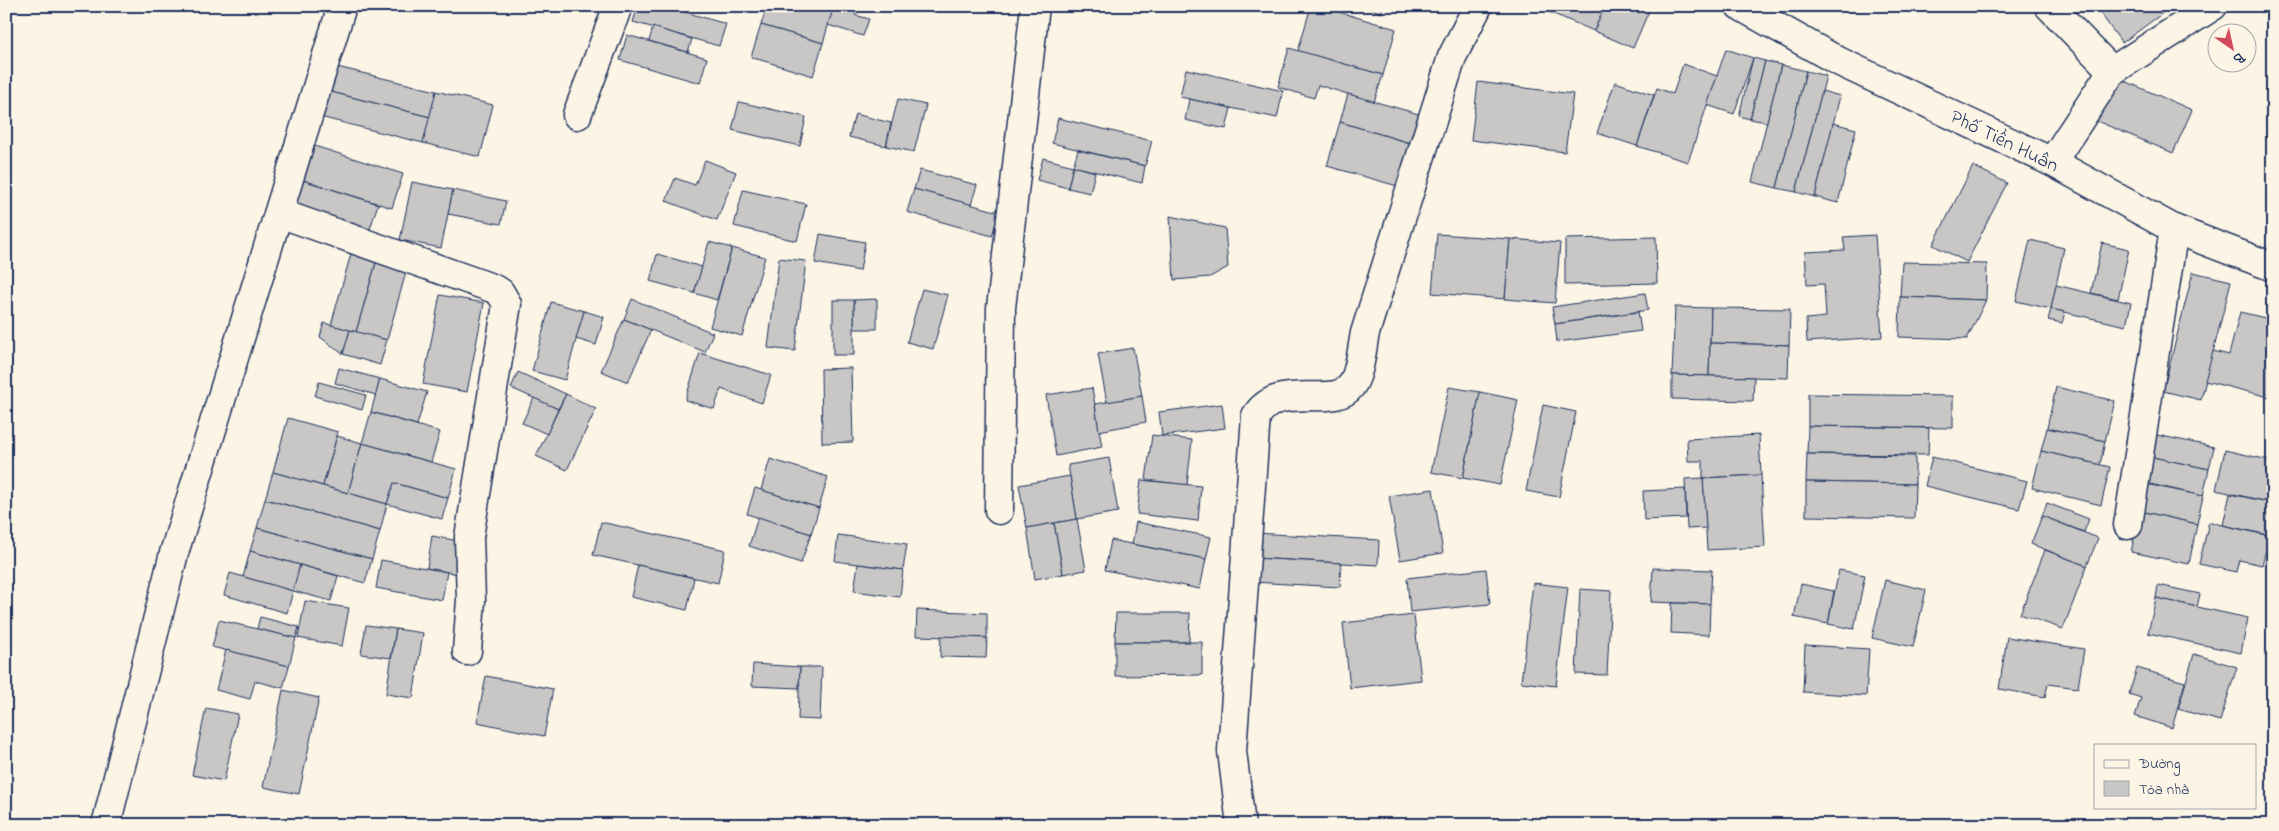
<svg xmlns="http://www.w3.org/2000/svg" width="2279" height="831" font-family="'Indie Flower',sans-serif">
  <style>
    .building { fill: #c8c7c6; stroke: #1b2f5e }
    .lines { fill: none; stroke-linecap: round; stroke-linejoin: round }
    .minor-casing { stroke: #1b2f5e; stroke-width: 31 }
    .minor { stroke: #fcf5e5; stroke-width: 28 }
    .labels { text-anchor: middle; stroke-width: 4; stroke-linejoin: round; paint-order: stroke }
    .street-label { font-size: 20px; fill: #1b2f5e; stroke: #fcf5e5 }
  </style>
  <rect width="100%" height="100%" fill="#fcf5e5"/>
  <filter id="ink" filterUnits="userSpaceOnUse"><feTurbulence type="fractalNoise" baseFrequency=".02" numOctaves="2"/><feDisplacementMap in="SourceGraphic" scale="10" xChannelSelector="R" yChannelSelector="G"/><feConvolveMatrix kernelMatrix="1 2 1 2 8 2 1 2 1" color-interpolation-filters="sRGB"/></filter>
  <g filter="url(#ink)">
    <!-- building -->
    <g class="building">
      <path d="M638,6H664L726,24L719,46L633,22Z"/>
      <path d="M767,6H834L823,43L761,25Z"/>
      <path d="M834,6H857L855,15L869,19L863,36L828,25Z"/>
      <path d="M1311,6H1319L1396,29L1383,75L1298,51Z"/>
      <path d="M1365,6H1384L1381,13Z"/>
      <path d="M1534,6H1560L1556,15Z"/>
      <path d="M1560,6H1605L1594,31L1556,15Z"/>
      <path d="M1605,6H1651L1633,48L1594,31Z"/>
      <path d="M2095,6H2170L2171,7L2122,43Z"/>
      <path d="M761,25L823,43L813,76L751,57Z"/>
      <path d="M653,27L692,39L688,52L649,41Z"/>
      <path d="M627,35L707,58L700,83L620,60Z"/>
      <path d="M1289,48L1383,75L1374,102L1318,85L1314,98L1278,87Z"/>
      <path d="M1726,49L1753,58L1734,114L1707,105Z"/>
      <path d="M1753,58L1765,61L1750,119L1739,116Z"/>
      <path d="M1765,61L1781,65L1767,122L1750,119Z"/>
      <path d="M1683,64L1717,76L1688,162L1637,146L1657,88L1673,94Z"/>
      <path d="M329,65L436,91L430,117L323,90Z"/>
      <path d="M1781,65L1806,71L1777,188L1752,182Z"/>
      <path d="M1186,69L1283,91L1277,118L1180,97Z"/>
      <path d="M1806,71L1826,76L1796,192L1777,188Z"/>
      <path d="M2111,75L2192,110L2173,153L2092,119Z"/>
      <path d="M1478,82L1573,94L1565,152L1471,140Z"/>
      <path d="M1615,82L1654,95L1637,146L1597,133Z"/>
      <path d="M323,90L430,117L423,143L316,116Z"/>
      <path d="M436,91L493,105L480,157L423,143Z"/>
      <path d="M1822,91L1840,96L1815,197L1796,192Z"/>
      <path d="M1348,94L1422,115L1413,144L1340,122Z"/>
      <path d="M898,99L926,105L914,152L886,146Z"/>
      <path d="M1189,99L1231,108L1226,129L1185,120Z"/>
      <path d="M739,102L806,117L800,146L732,130Z"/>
      <path d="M855,114L891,123L886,146L849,137Z"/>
      <path d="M1058,118L1152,141L1145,166L1052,143Z"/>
      <path d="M1340,122L1413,144L1401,187L1327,166Z"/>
      <path d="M1833,123L1856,129L1838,203L1815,197Z"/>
      <path d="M305,143L403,174L392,208L293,177Z"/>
      <path d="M1078,150L1145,166L1142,183L1073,166Z"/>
      <path d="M1043,158L1073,166L1068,188L1037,180Z"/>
      <path d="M705,160L736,172L717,220L666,201L675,178L695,185Z"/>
      <path d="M1073,166L1095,172L1090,193L1068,188Z"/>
      <path d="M1973,166L2007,183L1967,262L1933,245Z"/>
      <path d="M920,170L977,185L971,205L914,189Z"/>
      <path d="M293,177L378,204L370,229L285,202Z"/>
      <path d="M412,182L453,190L441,248L400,240Z"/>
      <path d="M914,189L999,212L992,236L907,212Z"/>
      <path d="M453,190L506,201L501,224L448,214Z"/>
      <path d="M743,190L806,204L797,241L734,226Z"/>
      <path d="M1170,216L1225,228L1228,267L1210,277L1174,280Z"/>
      <path d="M820,234L865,242L860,271L815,263Z"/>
      <path d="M1437,234L1510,239L1505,299L1432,293Z"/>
      <path d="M1875,235L1882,337L1807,342L1806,319L1826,317L1824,284L1807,285L1805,252L1845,250L1843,237Z"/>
      <path d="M1656,237L1657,283L1565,285V239Z"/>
      <path d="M1510,239L1560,243L1555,303L1505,299Z"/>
      <path d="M2030,240L2064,248L2051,309L2016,301Z"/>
      <path d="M709,242L732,248L717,300L694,293Z"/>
      <path d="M2102,243L2129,249L2118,299L2091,293Z"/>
      <path d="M732,248L765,257L742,336L710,327Z"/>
      <path d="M352,250L378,256L356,332L331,325Z"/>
      <path d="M657,254L702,267L694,293L650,281Z"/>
      <path d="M378,256L408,265L387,340L356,332Z"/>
      <path d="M779,258L806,261L795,351L768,348Z"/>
      <path d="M1902,262L1987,264L1986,300L1900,297Z"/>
      <path d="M2193,272L2231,281L2201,400L2163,391Z"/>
      <path d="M2056,285L2131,303L2126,326L2051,309Z"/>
      <path d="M922,289L948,295L933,349L907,342Z"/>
      <path d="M1645,293L1648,310L1555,324L1552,307Z"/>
      <path d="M440,295L484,303L467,392L423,384Z"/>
      <path d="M1900,297L1986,300L1967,339L1899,337Z"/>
      <path d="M632,299L713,333L705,352L624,319Z"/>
      <path d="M877,299V329H854V300Z"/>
      <rect x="833" y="300" width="21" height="55"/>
      <path d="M551,302L584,311L565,380L532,371Z"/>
      <path d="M1675,307L1711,308L1709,376L1672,375Z"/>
      <path d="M1711,308L1790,309L1789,345L1710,343Z"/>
      <path d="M2051,309L2065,312L2062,323L2048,320Z"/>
      <path d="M584,311L604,317L596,345L576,339Z"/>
      <path d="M1638,312L1641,331L1557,342L1555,324Z"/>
      <path d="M2240,312L2273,320V398L2205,381L2213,351L2229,355Z"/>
      <path d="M624,319L651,330L628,382L601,371Z"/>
      <path d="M324,323L350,330L343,354L320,337Z"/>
      <path d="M350,330L387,340L380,365L343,354Z"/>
      <path d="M1710,343L1789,345L1788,378L1709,376Z"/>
      <path d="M1133,348L1142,396L1107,403L1098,354Z"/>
      <path d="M700,353L771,375L762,403L721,389L714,409L685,400Z"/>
      <path d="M339,368L380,379L376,395L335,383Z"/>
      <path d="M851,368L853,442L822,443L821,369Z"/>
      <path d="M518,372L566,394L558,409L511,388Z"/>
      <path d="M1672,375L1754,377L1753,401L1672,399Z"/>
      <path d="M380,379L427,392L417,425L371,412Z"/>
      <path d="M319,382L366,395L362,410L315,396Z"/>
      <path d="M1449,387L1480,392L1463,478L1431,472Z"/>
      <path d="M2056,387L2115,401L2105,441L2047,428Z"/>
      <path d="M1092,388L1102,447L1056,456L1046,395Z"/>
      <path d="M1480,392L1518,400L1500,485L1463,478Z"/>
      <path d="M566,394L596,409L567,470L536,456Z"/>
      <path d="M1808,394L1953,396V428L1808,426Z"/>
      <path d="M1142,396L1146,422L1099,431L1095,404Z"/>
      <path d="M534,398L558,409L547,434L522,423Z"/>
      <path d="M1222,404L1225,428L1162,436L1159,412Z"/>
      <path d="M1543,405L1576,412L1559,497L1526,491Z"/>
      <path d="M371,412L440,432L431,462L362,443Z"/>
      <path d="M288,418L338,432L323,486L273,472Z"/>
      <path d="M1808,426L1929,428L1928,455L1807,454Z"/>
      <path d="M2047,428L2105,441L2100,465L2041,451Z"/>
      <path d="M1152,435L1192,440L1187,485L1146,480Z"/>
      <path d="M1759,435L1761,475L1703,478V461H1688L1687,439Z"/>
      <path d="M2157,435L2214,447L2209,469L2152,457Z"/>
      <path d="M337,436L362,443L348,493L323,486Z"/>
      <path d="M362,443L456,469L448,498L394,483L387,504L348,493Z"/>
      <path d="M2225,450L2273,461V503L2216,490Z"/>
      <path d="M2041,451L2110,467L2101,505L2032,488Z"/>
      <path d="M1807,454L1915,456V484L1806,482Z"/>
      <path d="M2143,455L2209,469L2203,496L2137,481Z"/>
      <path d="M1932,457L2027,481L2019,509L1925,486Z"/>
      <path d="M1109,458L1118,512L1077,519L1068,465Z"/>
      <path d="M770,459L828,477L819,508L761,490Z"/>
      <path d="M273,472L387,504L380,531L265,499Z"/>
      <path d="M1761,475L1765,547L1707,550L1703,478Z"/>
      <path d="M1070,476L1077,519L1027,528L1019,485Z"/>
      <path d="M1703,478L1706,528L1687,529L1685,479Z"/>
      <path d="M1141,480L1201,486L1198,521L1137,514Z"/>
      <path d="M1806,482L1915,484L1914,518L1806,516Z"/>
      <path d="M394,483L448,498L442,519L387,504Z"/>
      <path d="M2146,484L2203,496L2197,524L2140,511Z"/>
      <path d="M755,488L819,508L811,534L747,514Z"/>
      <path d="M1433,489L1443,553L1400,560L1389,496Z"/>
      <path d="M1685,489L1686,518L1644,520L1643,491Z"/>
      <path d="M2230,494L2273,503V536L2223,525Z"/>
      <path d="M265,499L380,531L372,559L257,528Z"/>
      <path d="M2047,503L2089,519L2084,532L2042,516Z"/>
      <path d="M2140,511L2197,524L2189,564L2131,552Z"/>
      <path d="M2042,516L2098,538L2087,566L2031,544Z"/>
      <path d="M758,517L811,534L801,563L749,546Z"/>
      <path d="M1077,519L1086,570L1063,574L1054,523Z"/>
      <path d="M601,522L725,550L718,583L593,555Z"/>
      <path d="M1136,522L1211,537L1206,559L1132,544Z"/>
      <path d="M2209,522L2270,536L2262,565L2239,560L2236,572L2199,564Z"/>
      <path d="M1054,523L1063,574L1035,579L1027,528Z"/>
      <path d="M257,528L372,559L365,583L250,551Z"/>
      <path d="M1255,533L1379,540L1378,565L1253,558Z"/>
      <path d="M838,535L907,544L903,570L835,561Z"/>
      <path d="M432,536L464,542L458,574L427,568Z"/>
      <path d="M1111,540L1206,559L1200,589L1105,570Z"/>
      <path d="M2045,550L2087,566L2063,629L2020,614Z"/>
      <path d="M250,551L300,565L293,591L243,577Z"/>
      <path d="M1253,558L1341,563L1340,587L1252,582Z"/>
      <path d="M381,560L447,572L442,600L376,588Z"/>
      <path d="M858,564L903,570L900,597L854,591Z"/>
      <path d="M300,565L338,576L331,601L293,591Z"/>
      <path d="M638,565L694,578L687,610L631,597Z"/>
      <path d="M1653,568L1712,570L1710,604L1651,602Z"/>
      <path d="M1486,569L1490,604L1410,612L1407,578Z"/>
      <path d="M1839,570L1865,575L1854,629L1828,624Z"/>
      <path d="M230,573L293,591L287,613L224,595Z"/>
      <path d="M1885,580L1926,590L1913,647L1872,638Z"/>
      <path d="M1533,583L1568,587L1556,686L1521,682Z"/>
      <path d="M1801,584L1834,591L1828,624L1794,617Z"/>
      <path d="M2158,585L2200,594L2197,607L2156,598Z"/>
      <path d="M1580,589L1611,591L1607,675L1576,674Z"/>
      <path d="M2156,598L2248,618L2241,653L2148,633Z"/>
      <path d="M305,601L349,608L342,646L298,638Z"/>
      <path d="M1672,603L1710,604L1709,635L1671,633Z"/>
      <path d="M917,610L987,613V638L916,636Z"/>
      <path d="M1116,613H1190L1189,642H1115Z"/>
      <path d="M1414,615L1421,680L1350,688L1343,623Z"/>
      <path d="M260,617L299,627L296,638L257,629Z"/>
      <path d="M219,620L296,638L289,666L212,647Z"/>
      <path d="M366,625L396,629L391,658L361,654Z"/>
      <path d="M396,629L423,633L413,698L386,694Z"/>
      <path d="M941,636L987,638L986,658L940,657Z"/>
      <path d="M2007,637L2084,649L2078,688L2048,684L2045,697L1999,689Z"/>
      <path d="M1115,642H1202V675L1115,676Z"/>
      <path d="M1805,645L1869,649L1866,696L1803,692Z"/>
      <path d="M226,650L289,666L283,688L255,681L250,699L216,690Z"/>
      <path d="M2194,654L2237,667L2220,721L2178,709Z"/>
      <path d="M753,664L800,667L799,688L752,686Z"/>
      <path d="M800,667H822L820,720L798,719Z"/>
      <path d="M2137,668L2185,682L2172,728L2135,716L2141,698L2129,694Z"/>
      <path d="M486,676L553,689L544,736L477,722Z"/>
      <path d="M283,690L319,698L299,794L263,787Z"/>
      <path d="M206,708L238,714L224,781L192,775Z"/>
    </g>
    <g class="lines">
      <defs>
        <g id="minor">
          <path d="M1740,6L1838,61L2052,162L2174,229L2273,267"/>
          <path d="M2049,6L2112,71"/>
          <path d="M577,115L618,6"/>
          <path d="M2052,162L2112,71L2213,6"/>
          <path d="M279,213L492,288L500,292L507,304L469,537L471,600L467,651"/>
          <path d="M999,510L1001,308L1035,6"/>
          <path d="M2128,525L2174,229"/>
          <path d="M106,825L174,553L342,6"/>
          <path d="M1241,825L1232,751L1256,416C1279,379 1333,410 1351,386C1360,375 1362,347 1365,333L1452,57L1478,6"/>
        </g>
      </defs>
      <!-- minor casing -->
      <use href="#minor" class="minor-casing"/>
      <!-- minor -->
      <use href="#minor" class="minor"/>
    </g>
  </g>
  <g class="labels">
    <!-- street labels -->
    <g class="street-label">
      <text transform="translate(2005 140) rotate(26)" y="7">Phố Tiền Huân</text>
    </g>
  </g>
  <!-- margin -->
  <rect width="2279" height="831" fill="none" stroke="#fcf5e5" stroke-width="25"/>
  <rect x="12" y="12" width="2254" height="806" fill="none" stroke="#1b2f5e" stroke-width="2" filter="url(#ink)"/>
  <!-- legend -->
  <rect x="2094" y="744" width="162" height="65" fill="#fcf5e5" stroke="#a2a6af"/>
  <rect x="2104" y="760" width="25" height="8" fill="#fcf5e5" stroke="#a2a6af"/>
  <text x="2139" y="768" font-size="15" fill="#1b2f5e">Đường</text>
  <rect x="2104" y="781" width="25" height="15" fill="#c8c7c6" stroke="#a2a6af"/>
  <text x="2139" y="794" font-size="15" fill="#1b2f5e">Tòa nhà</text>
  <!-- north arrow -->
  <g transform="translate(2232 48) rotate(146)"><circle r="24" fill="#fcf5e5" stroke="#a2a6af"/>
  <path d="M0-4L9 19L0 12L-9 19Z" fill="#d1495b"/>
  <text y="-8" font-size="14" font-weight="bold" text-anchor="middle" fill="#1b2f5e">B</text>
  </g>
</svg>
